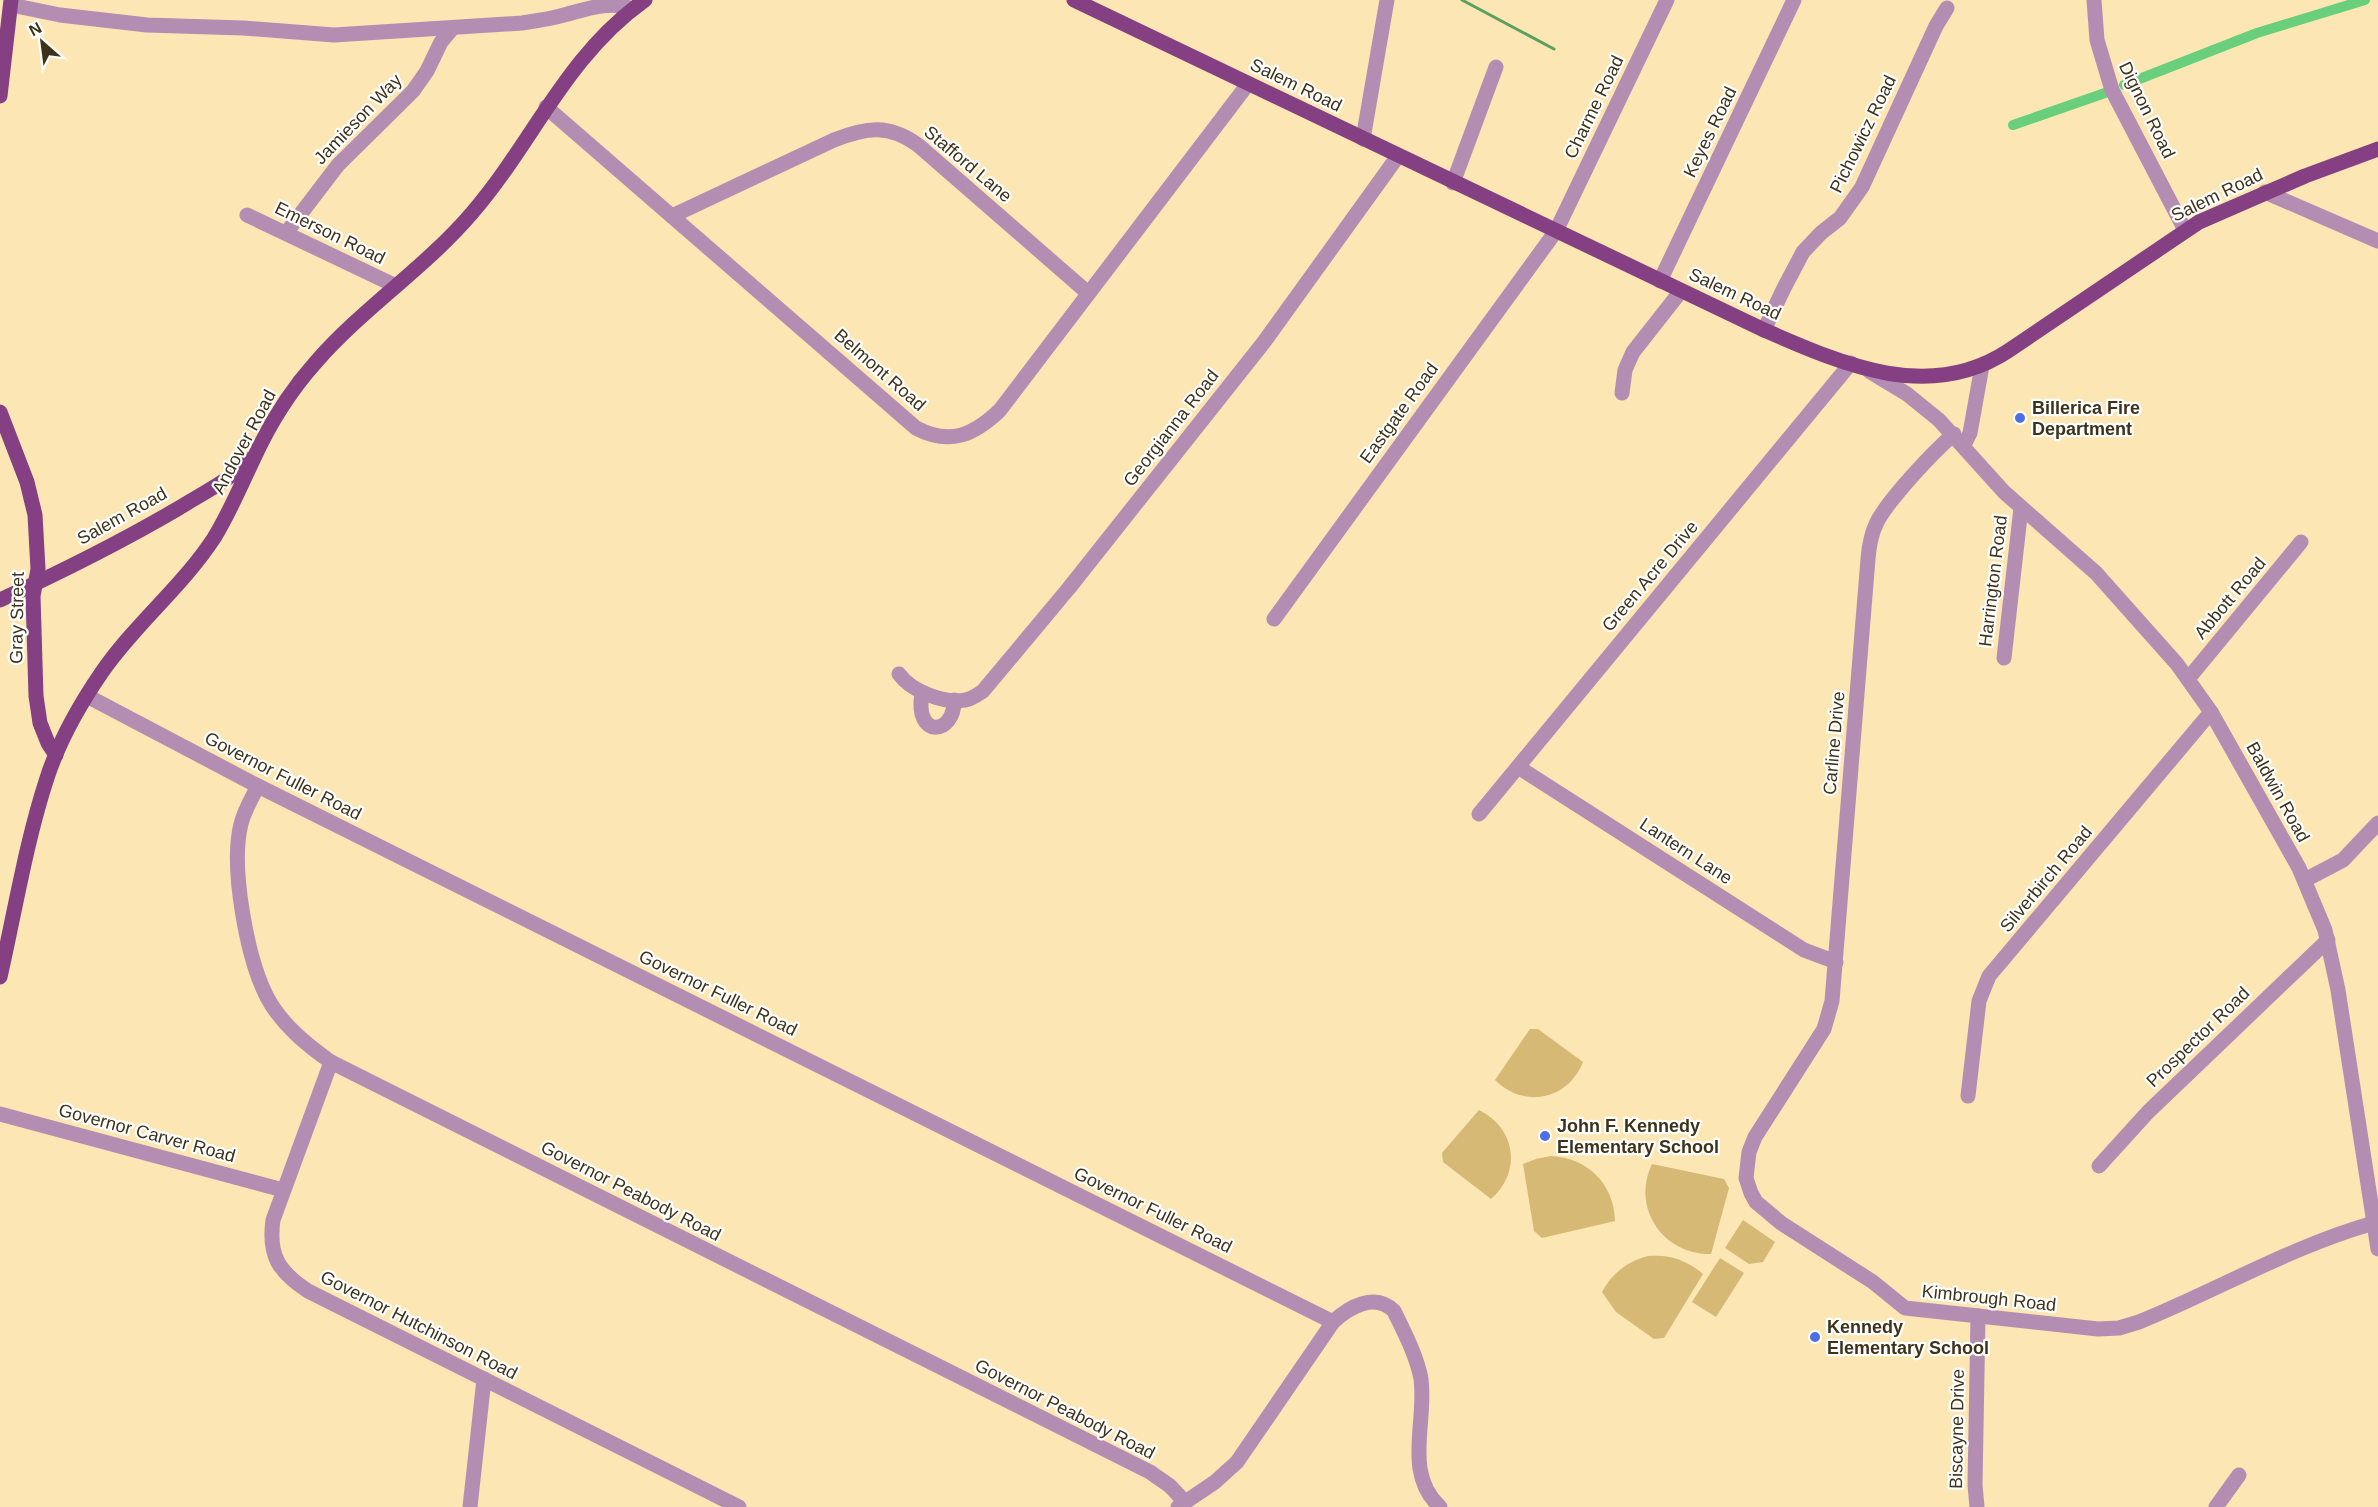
<svg xmlns="http://www.w3.org/2000/svg" width="2378" height="1507" font-family="Arial,sans-serif">
  <style>
    .green { fill: #d5b975 }
    .lines { fill: none; stroke-linecap: round; stroke-linejoin: round }
    .stream { stroke: #5ca05f; stroke-width: 3 }
    .canal { stroke: #69cf7c; stroke-width: 10 }
    .minor { stroke: #b48eb2; stroke-width: 15 }
    .major { stroke: #844082; stroke-width: 15 }
    .poi-dot { fill: #4d6fe3; stroke: #fff; stroke-width: 2 }
    .labels { text-anchor: middle; stroke-width: 4.5; stroke-linejoin: round; paint-order: stroke }
    .street-label { font-size: 18px; fill: #3e331a; stroke: #fff }
    .poi-label { font-size: 18px; font-weight: bold; fill: #3e331a; stroke: #fff; text-anchor: start }
  </style>
  <rect width="100%" height="100%" fill="#fbe6b4"/>
  <!-- green -->
  <g class="green">
    <path d="M1530,1029H1538L1583,1062C1568,1100 1524,1109 1495,1080Z"/>
    <path d="M1479,1110C1516,1128 1522,1172 1491,1199L1443,1162L1442,1153Z"/>
    <path d="M1551,1156C1588,1158 1614,1184 1615,1221L1542,1238L1534,1231L1523,1164L1536,1159Z"/>
    <path d="M1652,1164L1724,1179L1729,1188L1711,1254C1663,1255 1631,1208 1652,1164Z"/>
    <path d="M1743,1220L1775,1242L1763,1262L1749,1264L1725,1248Z"/>
    <path d="M1648,1256C1669,1254 1687,1260 1703,1274L1664,1338L1654,1339L1616,1312L1602,1292C1612,1273 1628,1261 1648,1256Z"/>
    <path d="M1720,1258L1744,1273L1716,1317L1692,1302Z"/>
  </g>
  <g class="lines">
    <!-- stream -->
    <path class="stream" d="M1462,0L1554,49"/>
    <!-- canal -->
    <g class="canal">
      <path d="M2124,85L2257,33L2365,0"/>
      <path d="M2013,125L2105,93"/>
    </g>
    <!-- minor -->
    <g class="minor">
      <path d="M2094,0L2097,40L2112,90L2185,230"/>
      <path d="M11,5L60,15L147,25L243,28L334,35L522,23C536,21 550,19 564,15C587,9 610,0 632,9"/>
      <path d="M546,107L916,428C950,446 974,435 1000,410L1248,84"/>
      <path d="M1363,139L1387,0"/>
      <path d="M1453,183L1496,67"/>
      <path d="M2265,192L2378,241"/>
      <path d="M247,215L396,286"/>
      <path d="M672,216L834,140C867,127 889,124 918,145L1088,293"/>
      <path d="M286,233L338,165L413,91L427,71L441,42L452,29"/>
      <path d="M1660,281L1794,0"/>
      <path d="M1764,330L1784,288L1803,252L1821,233L1840,218L1862,187L1936,26L1947,8"/>
      <path d="M1869,371L1907,394L1939,420L2004,492L2096,573L2177,664L2211,712L2299,868L2325,930L2338,990L2378,1249"/>
      <path d="M1622,393L1625,370L1633,352L1681,291"/>
      <path d="M1954,434C1933,452 1889,499 1877,522C1871,534 1869,546 1868,559L1832,1001L1824,1029L1755,1137L1749,1152L1746,1178L1751,1193L1756,1202L1781,1223L1873,1282L1905,1308L2098,1329L2119,1328L2139,1322C2218,1290 2292,1246 2374,1223"/>
      <path d="M1964,445L1970,433L1982,366"/>
      <path d="M1274,619L1556,231L1667,0"/>
      <path d="M2004,658L2021,508"/>
      <path d="M899,674C911,691 944,704 965,700C972,699 977,695 983,691L1069,588L1264,342L1398,156"/>
      <path d="M2188,679L2301,542"/>
      <path d="M922,693C914,740 955,735 954,700"/>
      <path d="M87,696L258,786L1333,1322"/>
      <path d="M1518,767L1804,950L1836,962"/>
      <path d="M258,786C252,798 244,811 241,824C230,867 247,958 267,997C281,1024 307,1045 331,1062L1150,1472L1170,1486L1185,1502"/>
      <path d="M1479,814L1851,363"/>
      <path d="M2305,880L2343,860L2378,823"/>
      <path d="M331,1062L273,1220C268,1256 279,1272 308,1291L739,1507"/>
      <path d="M1968,1096L1979,1001L1989,976L2211,712"/>
      <path d="M0,1114L283,1190"/>
      <path d="M2099,1166L2148,1112L2328,940"/>
      <path d="M470,1507L484,1379"/>
      <path d="M1178,1507L1215,1482L1237,1462L1333,1322C1349,1307 1375,1292 1394,1311C1404,1332 1417,1356 1421,1379C1427,1422 1403,1473 1440,1507"/>
      <path d="M1977,1507L1975,1485L1978,1316"/>
      <path d="M2216,1507L2239,1475"/>
    </g>
    <!-- major -->
    <g class="major">
      <path d="M1074,0L1764,330C1842,364 1929,403 2008,351L2199,222L2305,176L2378,149"/>
      <path d="M0,96L11,0"/>
      <path d="M0,412L27,482L35,515L38,569L33,596L36,696L40,723L48,743L56,755"/>
      <path d="M0,600C61,572 121,542 179,508C203,493 230,480 251,459"/>
      <path d="M0,977C15,911 26,842 47,778C59,741 80,704 102,672C135,624 182,587 214,538C230,512 241,485 254,458C270,423 290,391 316,362C363,308 425,268 472,213C534,141 565,57 645,0"/>
    </g>
  </g>
  <!-- markers -->
  <g class="poi-dot">
    <circle cx="2020" cy="418" r="6"/>
    <circle cx="1545" cy="1136" r="6"/>
    <circle cx="1815" cy="1337" r="6"/>
  </g>
  <g class="labels">
    <!-- street labels -->
    <g class="street-label">
      <text transform="translate(1296 85) rotate(26)" y="6">Salem Road</text>
      <text transform="translate(1594 107) rotate(-64)" y="6">Charme Road</text>
      <text transform="translate(2147 110) rotate(64)" y="6">Dignon Road</text>
      <text transform="translate(358 119) rotate(-46)" y="6">Jamieson Way</text>
      <text transform="translate(1710 132) rotate(-64)" y="6">Keyes Road</text>
      <text transform="translate(1863 134) rotate(-64)" y="6">Pichowicz Road</text>
      <text transform="translate(968 164) rotate(40)" y="6">Stafford Lane</text>
      <text transform="translate(2217 195) rotate(-26)" y="6">Salem Road</text>
      <text transform="translate(330 233) rotate(26)" y="6">Emerson Road</text>
      <text transform="translate(1735 294) rotate(25)" y="6">Salem Road</text>
      <text transform="translate(880 370) rotate(41)" y="6">Belmont Road</text>
      <text transform="translate(1399 413) rotate(-54)" y="6">Eastgate Road</text>
      <text transform="translate(1171 428) rotate(-52)" y="6">Georgianna Road</text>
      <text transform="translate(244 442) rotate(-62)" y="6">Andover Road</text>
      <text transform="translate(122 516) rotate(-29)" y="6">Salem Road</text>
      <text transform="translate(1650 576) rotate(-50)" y="6">Green Acre Drive</text>
      <text transform="translate(1993 581) rotate(-83)" y="6">Harrington Road</text>
      <text transform="translate(2230 598) rotate(-50)" y="6">Abbott Road</text>
      <text transform="translate(17 618) rotate(-89)" y="6">Gray Street</text>
      <text transform="translate(1834 743) rotate(-85)" y="6">Carline Drive</text>
      <text transform="translate(283 776) rotate(27)" y="6">Governor Fuller Road</text>
      <text transform="translate(2278 792) rotate(61)" y="6">Baldwin Road</text>
      <text transform="translate(1686 851) rotate(33)" y="6">Lantern Lane</text>
      <text transform="translate(2046 879) rotate(-50)" y="6">Silverbirch Road</text>
      <text transform="translate(718 993) rotate(26)" y="6">Governor Fuller Road</text>
      <text transform="translate(2198 1037) rotate(-44)" y="6">Prospector Road</text>
      <text transform="translate(147 1133) rotate(15)" y="6">Governor Carver Road</text>
      <text transform="translate(631 1191) rotate(27)" y="6">Governor Peabody Road</text>
      <text transform="translate(1153 1210) rotate(26)" y="6">Governor Fuller Road</text>
      <text transform="translate(1989 1298) rotate(6)" y="6">Kimbrough Road</text>
      <text transform="translate(419 1325) rotate(27)" y="6">Governor Hutchinson Road</text>
      <text transform="translate(1065 1409) rotate(27)" y="6">Governor Peabody Road</text>
      <text transform="translate(1957 1429) rotate(-89)" y="6">Biscayne Drive</text>
    </g>
    <!-- poi labels -->
    <g class="poi-label">
      <text x="2032" y="414">Billerica Fire<tspan x="2032" dy="21">Department</tspan></text>
      <text x="1557" y="1132">John F. Kennedy<tspan x="1557" dy="21">Elementary School</tspan></text>
      <text x="1827" y="1333">Kennedy<tspan x="1827" dy="21">Elementary School</tspan></text>
    </g>
  </g>
  <!-- north arrow -->
  <g transform="translate(42 42) rotate(332)" stroke="#ffffff" stroke-width="4.5" paint-order="stroke">
  <path d="M0-4.5L10 22L0 15L-10 22Z" fill="#3e331a"/>
  <text y="-9" font-size="16" font-weight="bold" text-anchor="middle" fill="#3e331a">N</text>
  </g>
</svg>
